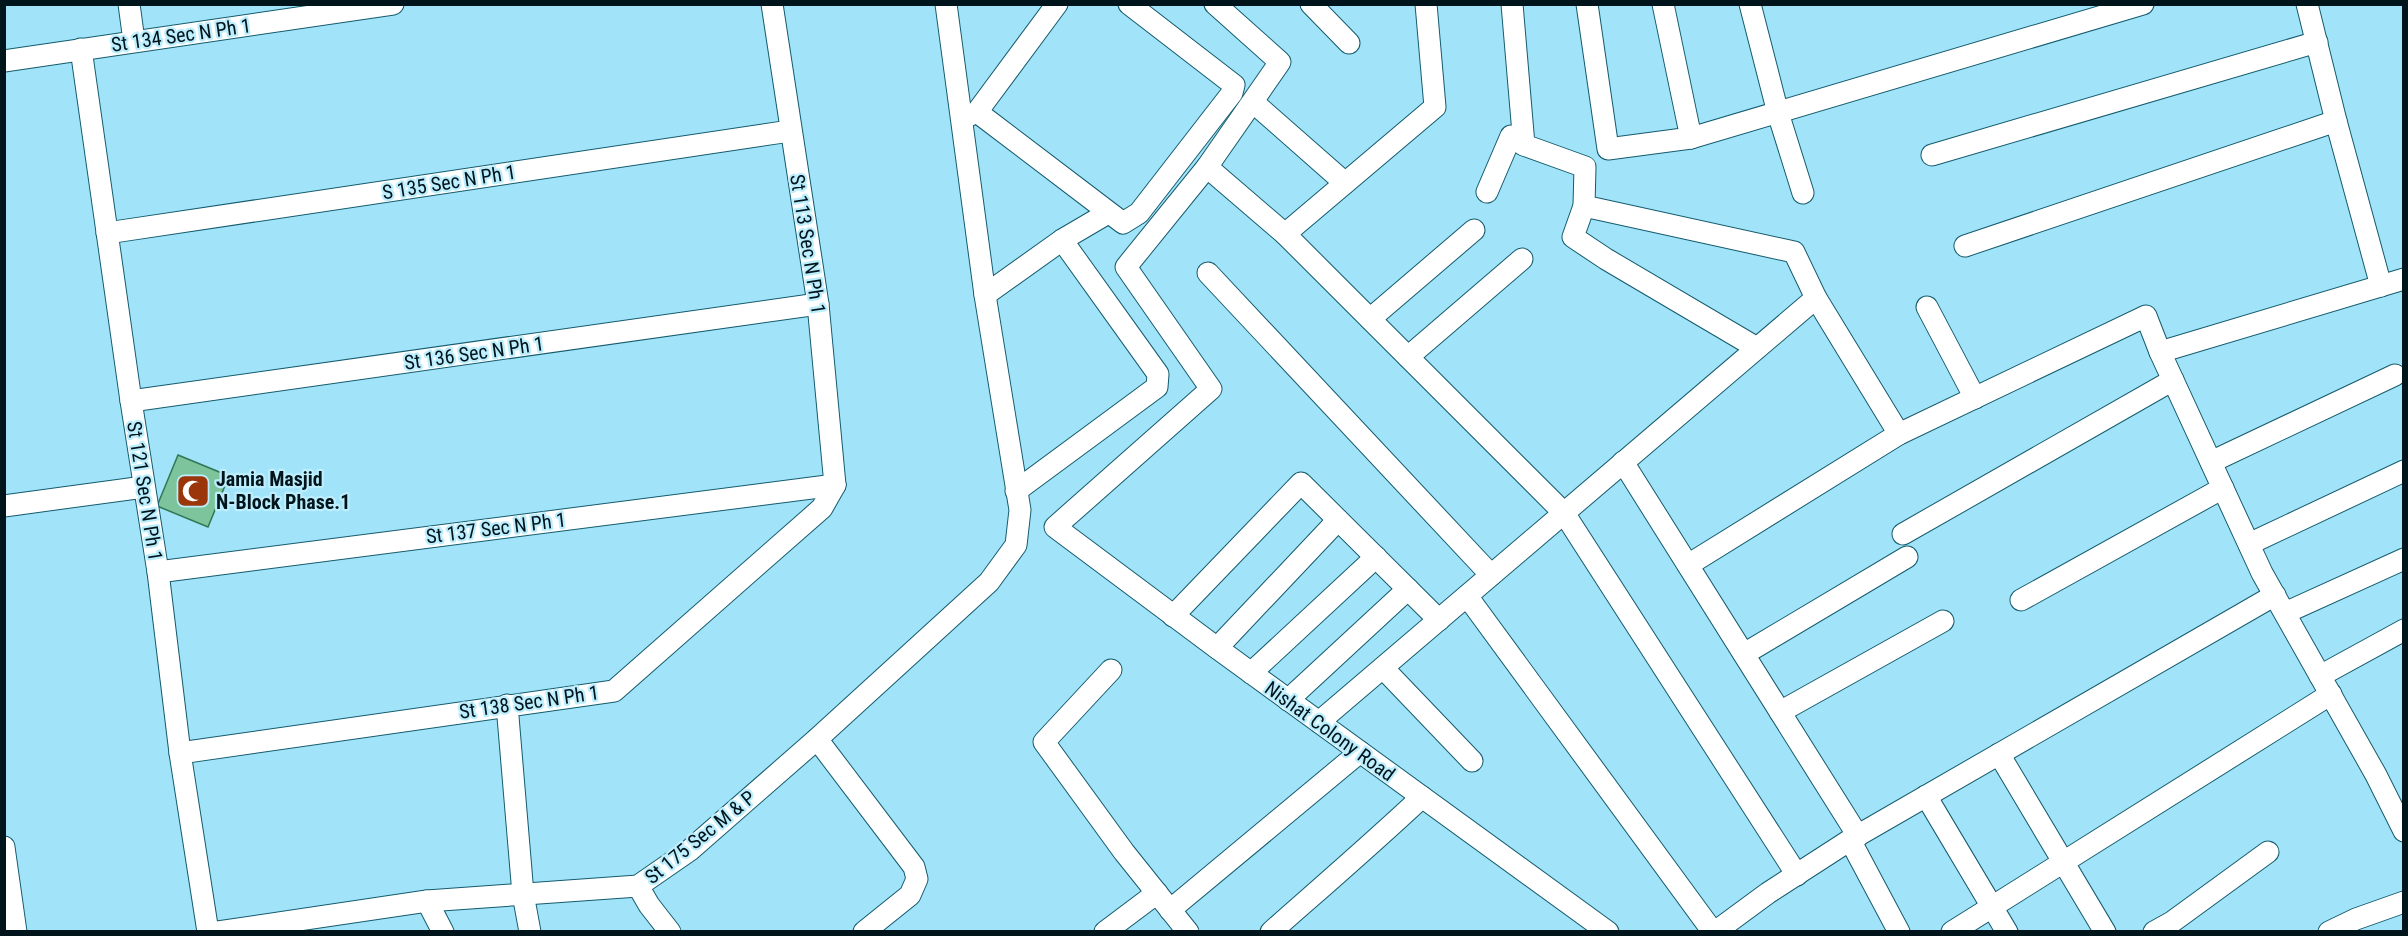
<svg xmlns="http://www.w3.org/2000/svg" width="2408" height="936" font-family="'Roboto Condensed',sans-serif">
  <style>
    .building { fill: #7dc49d; stroke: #307754; stroke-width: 1.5 }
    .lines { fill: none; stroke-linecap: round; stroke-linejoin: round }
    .minor-casing { stroke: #145b6d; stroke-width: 23 }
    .minor { stroke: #fff; stroke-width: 21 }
    .labels { text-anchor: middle; stroke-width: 4.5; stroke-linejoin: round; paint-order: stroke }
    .street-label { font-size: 20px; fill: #00141c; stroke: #bdeefd }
    .poi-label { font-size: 20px; font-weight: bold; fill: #00141c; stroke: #bdeefd; text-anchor: start }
  </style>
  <rect width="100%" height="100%" fill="#a1e3f8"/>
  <!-- building -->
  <path class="building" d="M178,455L229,476L208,527L157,506Z"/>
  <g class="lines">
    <defs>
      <g id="minor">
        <path d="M129,4L134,41"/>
        <path d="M772,4L818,304L835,485"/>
        <path d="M1215,4L1280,62L1207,167L1285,234L1435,107L1426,4"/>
        <path d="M1311,4L1349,43"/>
        <path d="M1587,4L1608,149L1691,138L2143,4"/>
        <path d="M1663,4L1691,138"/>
        <path d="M1750,4L1778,113L1803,193"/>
        <path d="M2307,4L2336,121"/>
        <path d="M81,49L131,401L158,572L180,753L208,932"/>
        <path d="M4,61L393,4"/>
        <path d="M1253,102L1345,183"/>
        <path d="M977,112L1123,223L1139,213L1232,93L1234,85L1129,4"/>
        <path d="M966,117L977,112L1057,4"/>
        <path d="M1932,155L2317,42"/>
        <path d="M1207,167L1126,267L1211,389L1055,527L1217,648L1608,932"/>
        <path d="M1487,192L1511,136L1524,145"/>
        <path d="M1584,206L1573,237L1606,259L1757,348"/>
        <path d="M107,233L790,131"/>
        <path d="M1285,234L1564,513L1797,875"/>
        <path d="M1965,246L2336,121L2381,286"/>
        <path d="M1208,273L1491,575"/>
        <path d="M985,295L1062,240L1108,213"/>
        <path d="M1816,298L1899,434"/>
        <path d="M1927,307L1975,398"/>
        <path d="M1370,319L1474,230"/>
        <path d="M2160,352L2404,279"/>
        <path d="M1408,357L1522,259"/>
        <path d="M131,401L818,304"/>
        <path d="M1623,462L1858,836"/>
        <path d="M2211,462L2395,375"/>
        <path d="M1016,491L1157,387L1158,374L1062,240"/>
        <path d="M4,506L144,487"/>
        <path d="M1903,534L2173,380"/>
        <path d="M2249,544L2404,471"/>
        <path d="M1688,565L1899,434L2146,316L2160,352L2262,573L2376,775L2404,831"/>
        <path d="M158,572L835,485"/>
        <path d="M1467,596L1713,932"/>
        <path d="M2021,600L2223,488"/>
        <path d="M2285,613L2404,559"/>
        <path d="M1173,616L1301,483L1439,620"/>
        <path d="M1217,648L1338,520"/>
        <path d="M1744,654L1907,557"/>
        <path d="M1383,668L1472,761"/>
        <path d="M1111,670L1044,742L1124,852L1188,932"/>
        <path d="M1251,673L1376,557"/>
        <path d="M2320,676L2404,630"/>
        <path d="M1288,700L1408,589"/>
        <path d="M507,705L523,894L530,932"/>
        <path d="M1780,712L1943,621"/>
        <path d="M1319,722L1816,298L1794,252L1584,206L1585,167L1524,145L1512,4"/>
        <path d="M817,739L914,867L917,879L910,895L864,932"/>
        <path d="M180,753L614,691L822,508L835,485"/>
        <path d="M1999,754L2105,932"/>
        <path d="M1926,796L2007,932"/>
        <path d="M1850,840L1899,932"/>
        <path d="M4,847L16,932"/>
        <path d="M638,886L649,905L670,932"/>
        <path d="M427,901L443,932"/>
        <path d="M1170,910L1360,752"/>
        <path d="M218,932L427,901L638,886L690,850L817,739L989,582L1016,545L1020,510L985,295L946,4"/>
        <path d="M1105,932L1157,893"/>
        <path d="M1271,932C1322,887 1373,843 1422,797"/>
        <path d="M1715,932L1768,893L1850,840L2275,595"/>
        <path d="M1952,932L2331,694"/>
        <path d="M2154,932L2172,922L2268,852"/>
        <path d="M2329,932L2356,919L2404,902"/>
      </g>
    </defs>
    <!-- minor casing -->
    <use href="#minor" class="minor-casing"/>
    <!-- minor -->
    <use href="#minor" class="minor"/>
  </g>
  <!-- icons -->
  <defs>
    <symbol id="mosque-square" viewBox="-11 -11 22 22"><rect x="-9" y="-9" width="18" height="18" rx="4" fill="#9b350a" stroke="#bdeefd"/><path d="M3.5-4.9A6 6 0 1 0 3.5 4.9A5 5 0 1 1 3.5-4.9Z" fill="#fff"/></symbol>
  </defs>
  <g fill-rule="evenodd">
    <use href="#mosque-square" x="174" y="472" width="38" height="38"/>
  </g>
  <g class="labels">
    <!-- street labels -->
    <g class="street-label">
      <text transform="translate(181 35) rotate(-8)" y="7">St 134 Sec N Ph 1</text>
      <text transform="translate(449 182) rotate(-9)" y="7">S 135 Sec N Ph 1</text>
      <text transform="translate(808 244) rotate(81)" y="7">St 113 Sec N Ph 1</text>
      <text transform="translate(474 353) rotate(-8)" y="7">St 136 Sec N Ph 1</text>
      <text transform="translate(145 491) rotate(81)" y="7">St 121 Sec N Ph 1</text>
      <text transform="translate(496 528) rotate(-7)" y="7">St 137 Sec N Ph 1</text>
      <text transform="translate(529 702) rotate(-8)" y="7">St 138 Sec N Ph 1</text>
      <text transform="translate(1330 731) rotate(36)" y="7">Nishat Colony Road</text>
      <text transform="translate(700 837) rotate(-39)" y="7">St 175 Sec M &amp; P</text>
    </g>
    <!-- poi labels -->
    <g class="poi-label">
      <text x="216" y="486">Jamia Masjid<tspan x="216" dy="23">N-Block Phase.1</tspan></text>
    </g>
  </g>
  <!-- border -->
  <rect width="2408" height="936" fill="none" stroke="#00141c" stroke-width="12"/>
</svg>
